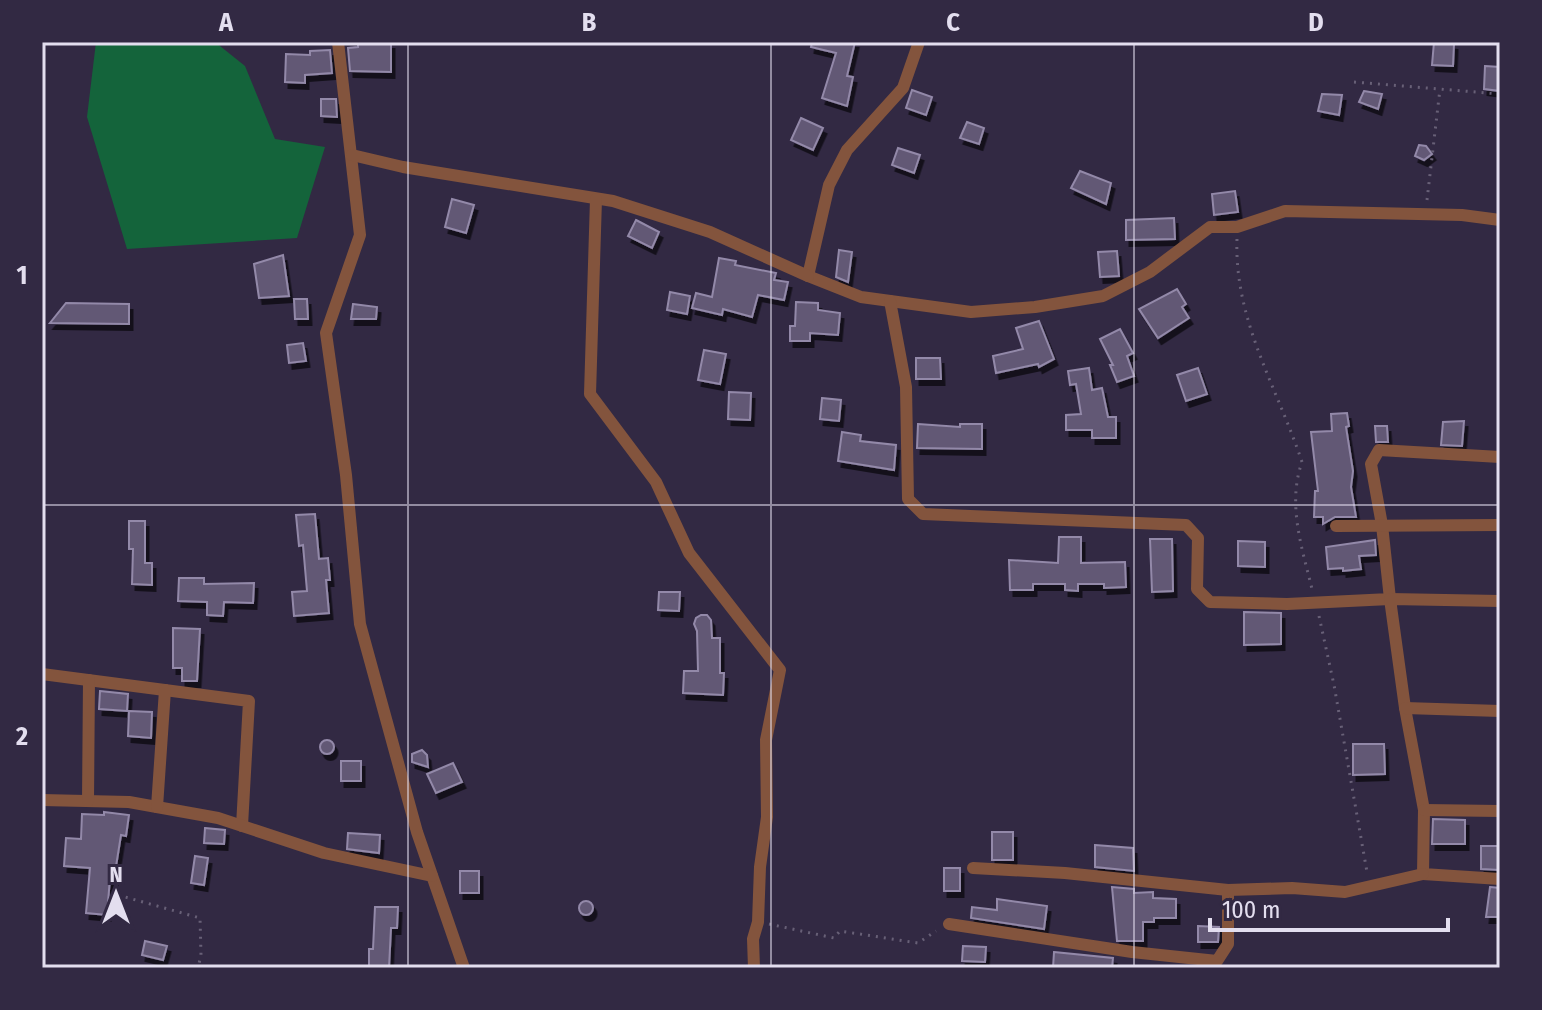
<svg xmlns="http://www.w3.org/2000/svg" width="1542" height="1010" font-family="'Fira Sans Condensed',sans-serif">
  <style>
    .forest { fill: #14643b }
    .building { fill: #625875; stroke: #9389a9; stroke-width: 2; filter: url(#shadow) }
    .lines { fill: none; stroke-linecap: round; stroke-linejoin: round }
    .path { stroke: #686077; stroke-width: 3; stroke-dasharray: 2 6; stroke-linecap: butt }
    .minor { stroke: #83543d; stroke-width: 12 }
    .grid { fill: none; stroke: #e3deef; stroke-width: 2; stroke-opacity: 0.55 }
    .neatline { fill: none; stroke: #e3deef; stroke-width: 3 }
    .grid-label { font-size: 26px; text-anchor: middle; font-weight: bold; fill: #e3deef }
  </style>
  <defs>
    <filter id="shadow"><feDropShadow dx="3.5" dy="6" stdDeviation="0" flood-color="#0009"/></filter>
  </defs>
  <rect width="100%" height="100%" fill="#322943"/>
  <!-- forest -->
  <path class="forest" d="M96,42H215L245,66L275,139L325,147L297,238L127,249L87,117Z"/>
  <!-- building -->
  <g class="building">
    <path d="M812,42H855L847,76L853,77L847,106L822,98L836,53L811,47Z"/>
    <path d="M1434,42L1454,44L1453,66L1432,65Z"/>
    <path d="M358,43H391V72L350,71L348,48L358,47Z"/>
    <path d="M330,50L332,73L305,75V83L285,82L286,54L310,55V51Z"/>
    <path d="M1485,66L1500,67V91L1484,89Z"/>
    <path d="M912,90L932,97L926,115L906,108Z"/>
    <path d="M1364,91L1382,94L1378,109L1359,102Z"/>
    <path d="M1322,94L1342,95L1339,115L1318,111Z"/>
    <path d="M321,99H336L337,117L321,116Z"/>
    <path d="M801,118L823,128L813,150L791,140Z"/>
    <path d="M967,122L984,128L979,144L960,138Z"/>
    <path d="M1419,145L1426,146L1432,154L1424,160L1415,156Z"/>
    <path d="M898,148L920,155L914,173L892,165Z"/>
    <path d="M1080,171L1111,183L1106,204L1071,188Z"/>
    <path d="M1235,191L1238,212L1214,215L1212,194Z"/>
    <path d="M452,199L474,205L466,233L445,227Z"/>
    <path d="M1174,218L1175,239L1126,240V220Z"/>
    <path d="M636,220L659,232L652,248L628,236Z"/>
    <path d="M839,250L852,252L848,282L836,277Z"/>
    <path d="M1117,251L1119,276L1100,277L1098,252Z"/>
    <path d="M283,255L289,296L259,298L254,264Z"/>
    <path d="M719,258L736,261L735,265L776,273L774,280L788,282L784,300L758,295L752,317L723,309L722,315L692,308L696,293L712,297Z"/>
    <path d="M1177,289L1186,304L1182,307L1189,318L1158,338L1139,309Z"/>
    <path d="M670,292L690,296L687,314L667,310Z"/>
    <path d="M294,299H307L308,319H295Z"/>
    <path d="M796,302L818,303V310L840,313L838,335L810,333V341H790V326H795Z"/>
    <path d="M66,303L129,304V324L50,323Z"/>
    <path d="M353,304L377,307L376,319H351Z"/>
    <path d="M1039,321L1054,359L1039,367L1038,364L996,373L993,356L1023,349L1016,328Z"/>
    <path d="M1120,329L1133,353L1127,356L1134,376L1117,382L1110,365H1113L1100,339Z"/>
    <path d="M303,343L306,361L289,363L287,345Z"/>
    <path d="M704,350L726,354L720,384L698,380Z"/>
    <path d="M916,358H940L941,379H916Z"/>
    <path d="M1089,368L1092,390L1102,388L1108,417H1116V438H1092V430H1066V415L1081,414L1076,384L1070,385L1068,371Z"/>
    <path d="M1198,368L1207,394L1186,401L1177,375Z"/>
    <path d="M729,392L751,393L750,420L728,419Z"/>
    <path d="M822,398L841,400L839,421L820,419Z"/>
    <path d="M1347,413L1349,426L1346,427L1353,471L1351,487L1356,517H1335L1323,524V517H1314L1315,491H1318L1311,432L1332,431L1331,414Z"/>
    <path d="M1464,421L1462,446L1441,445L1443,422Z"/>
    <path d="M918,424L960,427V424H982V449L917,448Z"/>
    <path d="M1375,426H1387L1388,442H1376Z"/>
    <path d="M842,432L861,435L860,441L896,445L894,470L838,461Z"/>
    <path d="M315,514L319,559L328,558L330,580H326L329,613L294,616L292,592L307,591L303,545L299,546L296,515Z"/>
    <path d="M129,521H145V563H152V585L132,584L133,549H129Z"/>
    <path d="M1059,537H1081V563L1125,562L1126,587L1104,588V584H1078V591L1065,590V584H1033V590H1010L1009,560L1058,563Z"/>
    <path d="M1150,539H1172L1173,591L1152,592Z"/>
    <path d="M1375,540L1376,555L1359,556L1361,569L1343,571V568L1328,569L1326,547Z"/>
    <path d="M1238,541L1265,542V567L1238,566Z"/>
    <path d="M179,578H204V584L254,583L253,603L224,602L223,616L207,615V602L178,601Z"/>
    <path d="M659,592H680L679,611L658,610Z"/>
    <path d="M1244,612L1281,613V644L1244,645Z"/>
    <path d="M701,615H707L711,620L712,638H720V673H724L723,695L683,693L684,671H698L697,631L694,624L696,618Z"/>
    <path d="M173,628L200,629L197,681H182V668H173Z"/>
    <path d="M100,691L128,694L127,711L99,709Z"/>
    <path d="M129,711L152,712L151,738L128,736Z"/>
    <circle cx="327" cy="747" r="7"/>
    <path d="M1353,744H1384L1385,774L1353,775Z"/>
    <path d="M422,750L427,755L428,767L412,762V754Z"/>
    <rect x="341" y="761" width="20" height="20"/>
    <path d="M453,763L462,782L436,793L427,774Z"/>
    <path d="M104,812L129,815L126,836L121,835L114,879L110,878L107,915L86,913L90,868L64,866L66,838L81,839L82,814L104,815Z"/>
    <path d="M1433,819L1465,820V844H1432Z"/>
    <path d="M205,828L225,830L224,844L204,843Z"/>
    <rect x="992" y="832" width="21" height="28"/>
    <path d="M348,833L380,835L379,853L347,849Z"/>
    <path d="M1095,845L1133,848L1134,871L1095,867Z"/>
    <path d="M1481,846H1500V870L1481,869Z"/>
    <path d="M195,856L208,858L204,885L191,883Z"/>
    <rect x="944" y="868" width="16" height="23"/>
    <rect x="460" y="871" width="19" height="22"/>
    <path d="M1112,887L1134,889V893L1153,892V898L1176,899V918H1154V922H1143V941H1117Z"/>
    <path d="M1490,887L1500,888V917H1486Z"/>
    <path d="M997,899L1047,906L1044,929L971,918L972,907L997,910Z"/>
    <circle cx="586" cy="908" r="7"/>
    <path d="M375,907H398L397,928H391L389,968L369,967V949H373Z"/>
    <path d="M1198,926L1219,927L1218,942H1198Z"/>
    <path d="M145,941L167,946L163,960L142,955Z"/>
    <path d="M963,946L986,947L985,962L962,961Z"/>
    <path d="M1054,952L1113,958L1112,968H1053Z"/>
  </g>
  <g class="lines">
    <!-- path -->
    <g class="path">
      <path d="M1354,82L1500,94"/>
      <path d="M1427,200L1440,89"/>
      <path d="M1237,239C1234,320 1277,387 1302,462C1287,504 1302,548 1312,589"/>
      <path d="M1319,616L1334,685L1367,872"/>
      <path d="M118,895L200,918L201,955L198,968"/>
      <path d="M769,924L834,938L840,931L918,943L936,931"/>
    </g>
    <!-- minor -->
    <g class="minor">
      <path d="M338,42L360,235L326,333L346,475L360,624L417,832L464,968"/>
      <path d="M919,42L903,88L847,150L829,185L808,276L861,297L971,312L1035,307L1103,296L1150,272L1210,227H1237L1285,211L1462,215L1500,220"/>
      <path d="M352,155L403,167L613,201L710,232L808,276"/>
      <path d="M596,199L590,394L656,482L689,553L780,670L766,740L767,817L760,867L758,922L753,939L754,968"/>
      <path d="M890,301L906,387L908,499L923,514L1186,525L1198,538L1197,589L1210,602L1287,604L1390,599L1382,525L1371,464L1379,450L1500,457"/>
      <path d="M1336,526L1500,525"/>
      <path d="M1500,601L1390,599L1405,708L1424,810L1423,874L1500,879"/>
      <path d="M42,674L249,701L242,826"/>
      <path d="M1405,708L1500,711"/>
      <path d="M42,800L129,802L218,818L324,853L432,876"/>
      <path d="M88,801L89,680"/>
      <path d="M157,807L165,690"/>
      <path d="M1424,810L1500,811"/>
      <path d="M973,868L1065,873L1228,890L1292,888L1345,892L1423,874"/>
      <path d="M949,924L1132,952L1217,961L1228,944V890"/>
    </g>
  </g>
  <!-- grid -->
  <path class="grid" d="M408,42V968M771,42V968M1134,42V968M42,505H1500"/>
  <!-- border -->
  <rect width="1542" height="1010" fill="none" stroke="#322943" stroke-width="88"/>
  <!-- north arrow -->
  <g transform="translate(116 894)" stroke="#322943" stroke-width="6" paint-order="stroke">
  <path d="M0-6L14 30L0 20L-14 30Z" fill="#e3deef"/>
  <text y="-12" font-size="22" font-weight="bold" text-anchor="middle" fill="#e3deef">N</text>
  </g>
  <!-- scale -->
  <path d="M1210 918v12h238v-12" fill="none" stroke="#e3deef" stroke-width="4"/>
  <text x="1222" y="918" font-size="24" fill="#e3deef" stroke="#322943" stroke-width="6" paint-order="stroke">100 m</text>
  <rect x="44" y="44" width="1454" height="922" class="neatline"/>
  <g class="grid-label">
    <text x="226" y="31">A</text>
    <text x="589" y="31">B</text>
    <text x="953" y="31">C</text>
    <text x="1316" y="31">D</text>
    <text x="22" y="284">1</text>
    <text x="22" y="745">2</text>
  </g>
</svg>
